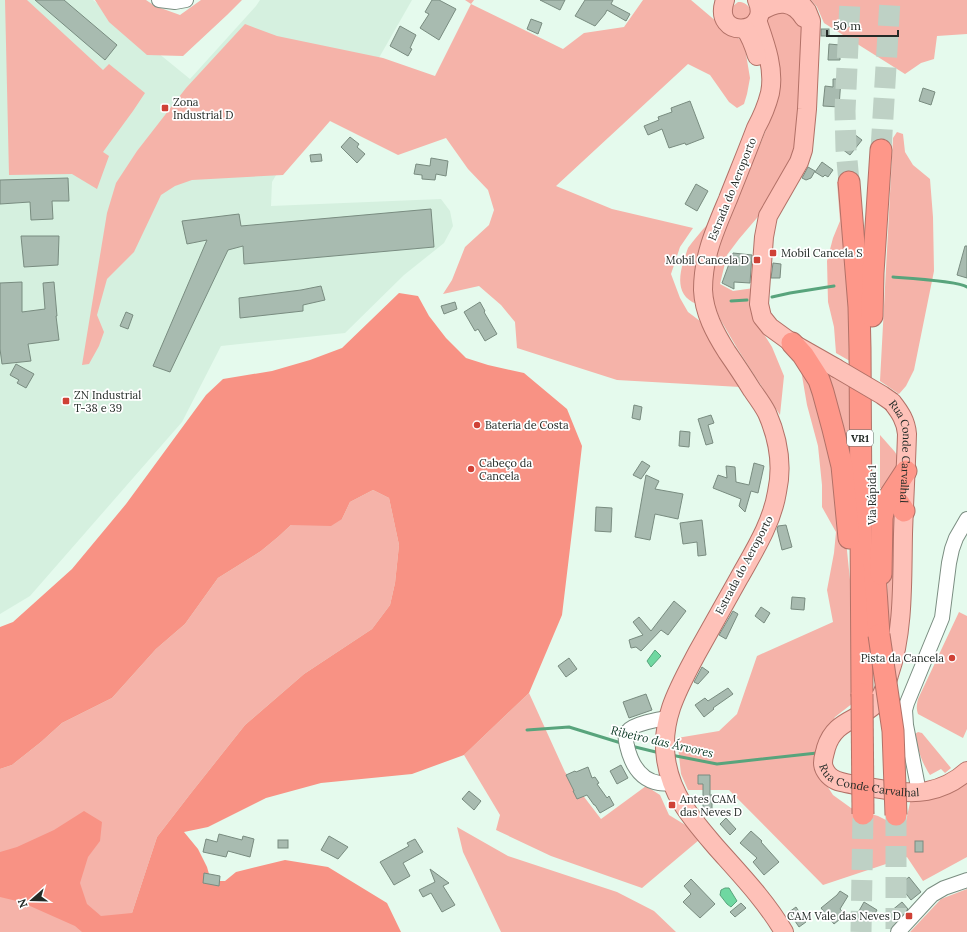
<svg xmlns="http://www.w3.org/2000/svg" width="967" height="932" font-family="Lora,serif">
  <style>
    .built { fill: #d5f0df }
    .green { fill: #f5b3a9 }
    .forest { fill: #f89284 }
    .water { fill: #6fd8a1; stroke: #58a47c }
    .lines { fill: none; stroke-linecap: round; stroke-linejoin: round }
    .stream { stroke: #58a47c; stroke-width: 3 }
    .building { fill: #a8bbb0; stroke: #798c80 }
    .highway-tunnel { stroke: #bed1c5; stroke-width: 21; stroke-dasharray: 21 10; stroke-linecap: butt }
    .minor-casing { stroke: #7a8d81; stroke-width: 16 }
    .major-casing { stroke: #b27167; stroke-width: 20 }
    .highway-casing { stroke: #b27167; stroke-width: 23 }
    .minor { stroke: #fff; stroke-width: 14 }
    .major { stroke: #fec1b8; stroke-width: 18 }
    .highway { stroke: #fe9789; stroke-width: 21 }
    .major-bridge-casing { stroke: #b27167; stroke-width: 20; stroke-linecap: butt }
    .highway-bridge-casing { stroke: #b27167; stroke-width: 23; stroke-linecap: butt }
    .major-bridge { stroke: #fec1b8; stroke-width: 18 }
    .highway-bridge { stroke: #fe9789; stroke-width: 21 }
    .poi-dot { fill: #cf4136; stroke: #fff; stroke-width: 1.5 }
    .labels { text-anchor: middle; stroke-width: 3.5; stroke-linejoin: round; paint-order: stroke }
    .shield { fill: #fff; stroke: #666b68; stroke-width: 1 }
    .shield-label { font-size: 10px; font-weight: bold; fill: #242b27 }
    .poi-label { font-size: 11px; fill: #242b27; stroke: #fff; text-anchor: start }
    .street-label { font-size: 11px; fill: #242b27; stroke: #fff }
    .water-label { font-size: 12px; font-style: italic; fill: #0b3924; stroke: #fff }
  </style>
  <rect width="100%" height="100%" fill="#e5faed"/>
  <!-- built -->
  <path class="built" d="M0,0H93L190,79L256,6L260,0H412L368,77L323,94L272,182L271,206L441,199L450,211L453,226L444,243L404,275L345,333L221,346L182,422L30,596L0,614Z"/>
  <!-- green -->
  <g class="green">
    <path d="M5,0H27L103,70L109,64L145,93L133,111L103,152L109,156L97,189L72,174L9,175Z"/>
    <path d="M95,0H146L155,6L180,15L201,0H242L227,15L183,56L147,55L109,22Z"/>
    <path d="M465,0H474L471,4L563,49L584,33L624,27L643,0H691L730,33L744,42L750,78L747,94L744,104L737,108L729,102L710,75L688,64L556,186L612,209L693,228L680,247L671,274L680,298L688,312L700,321L740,387L617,380L517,348L515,322L501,305L479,286L443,294L452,280L465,247L489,225L494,210L488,190L468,169L446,138L398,155L330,121L283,175L192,180L175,186L161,195L134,252L107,279L97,315L104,332L99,346L89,364L82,365L107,213L116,183L137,151L186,88L245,24L277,36L383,58L435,76L471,4Z"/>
    <path d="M811,0H967V34L937,36L934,59L921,63L905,74L824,23L817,7Z"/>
    <path d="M738,2C745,1 755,9 748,17C748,18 744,20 743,21L734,18L731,9L733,6Z"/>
    <path d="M780,7L802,20L796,144L786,169L762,212L739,239L727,255L720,284L733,291L754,288L757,323L772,347L784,376L780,415L737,348L720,319L713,302V266L724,225L743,181L762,140L773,112L765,23L772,11Z"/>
    <path d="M897,132L903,134L905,152L913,165L930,179L933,217L934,271L914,370L906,386L899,394L880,381L893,138Z"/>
    <path d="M837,182H845L855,364L836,353L834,327L828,302L827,261L833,238L840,221Z"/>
    <path d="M708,224L697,304C678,297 678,280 683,263C685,258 686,253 688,248C694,240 701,231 708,224Z"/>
    <path d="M801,370L813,384L839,472L850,580L856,676L853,703L835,717L824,736L822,778L833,795L851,808L878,816L888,821H906L911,798L967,782V857L923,881L907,857L823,885L729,790H688L681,774L677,738L719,731L737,714L757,656L833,622L827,590L834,553L836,532L822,507V485L818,446L807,405Z"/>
    <path d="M829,375H833L852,386L853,515L827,377Z"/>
    <path d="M880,435L895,452L900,461L887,489L880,488Z"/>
    <path d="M373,490L389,498L399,545L395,583L390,605L372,629L304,674L245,725L191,793L157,837L132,913L137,932H0V769L12,765L41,742L62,723L112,698L156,649L185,624L218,578L261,551L278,537L291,525L342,519L350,502Z"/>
    <path d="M897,508L892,631H887V620L888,530L889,510Z"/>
    <path d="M959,612L967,616V729L963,738L918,714C916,708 917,704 918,699Z"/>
    <path d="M529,693L565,772L601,819L646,786L660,795L669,815L687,826L699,840L642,888L551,856L496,830L500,815L464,755Z"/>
    <path d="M918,732L922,733L951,768L945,773L941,769L930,775C921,761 918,750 915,734Z"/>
    <path d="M457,827L508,856L617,892L654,911L676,932H501L463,852Z"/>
    <path d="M967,889V932H910L941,899Z"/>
  </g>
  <!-- forest -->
  <path class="forest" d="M399,293L418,296L429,316L446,338L466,358L488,365L524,373L567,409L582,446L574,515L562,615L529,693L464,755L412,774L321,783L266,798L208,827L184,832L198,849L207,867L211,881H225L236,872L285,860L328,867L387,903L401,932H82L75,926L21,902L0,897V852L17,847L54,830L84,811L102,822L100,841L88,857L80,883L87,904L101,916L132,913L157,837L191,793L245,725L304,674L372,629L390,605L395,583L399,545L389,498L373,490L350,502L342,519L331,526L291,525L278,537L261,551L218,578L185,624L156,649L112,698L62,723L41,742L12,765L0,769V627L13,622L72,569L126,504L206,395L223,379L272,371L310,360L342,348Z"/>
  <!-- water -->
  <g class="water">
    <path d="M655,650L661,656L651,667L647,661Z"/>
    <path d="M725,888H729L737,901L731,907L727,904L720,895L721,890Z"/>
  </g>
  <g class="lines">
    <!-- stream -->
    <g class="stream">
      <path d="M893,277C906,278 959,281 967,287"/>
      <path d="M772,297L790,293L834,286"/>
      <path d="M731,301L747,300"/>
      <path d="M527,730L569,727L621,743"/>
      <path d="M631,746L660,753"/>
      <path d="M671,755L717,764L817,753"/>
    </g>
  </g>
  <!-- building -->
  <g class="building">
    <path d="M35,0H64L117,45L105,60Z"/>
    <path d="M432,0H439L456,9L439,40L420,28L429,14L425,12Z"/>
    <path d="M540,0H565L560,10Z"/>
    <path d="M585,0H613L611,4L630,14L626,21L607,10L605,14L595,26L575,16Z"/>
    <path d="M531,19L542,23L538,34L527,29Z"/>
    <path d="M400,26L416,35L410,48L412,49L408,56L390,46Z"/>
    <rect x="821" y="29" width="8" height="7"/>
    <path d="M829,44L840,45V60H828Z"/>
    <path d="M833,79H841L839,107L823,106L825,86L833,87Z"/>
    <path d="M923,88L935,92L931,105L919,101Z"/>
    <path d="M690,101L704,138L686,145L685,143L669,148L662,129L648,135L644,126L659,120L658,117L672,112L671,108Z"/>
    <path d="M854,134L862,140L850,155L842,149Z"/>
    <path d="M350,137L359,144L357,147L365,154L357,163L341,147Z"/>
    <path d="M321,154L322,161L311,162L310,155Z"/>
    <path d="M431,158L448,161L446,176L436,174L435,180L422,179V175L414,174L416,164L430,166Z"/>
    <path d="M822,162L833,170L828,177L825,175L823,177L815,172Z"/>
    <path d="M808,167L815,171L811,178L806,180L802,178Z"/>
    <path d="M68,178L69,201H52L53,219L31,220L30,202L0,204V180Z"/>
    <path d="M696,184L708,191L697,211L685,204Z"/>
    <path d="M431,209L434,247L244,264L243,246L228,250L170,372L153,366L207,240L187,244L182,221L239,214L241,226Z"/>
    <path d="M21,236H59L58,265L24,267Z"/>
    <path d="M965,246H967V278L957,275Z"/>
    <path d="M733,253L752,255L750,283L734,282V289L722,283Z"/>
    <path d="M773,263L781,264L780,278H771Z"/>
    <path d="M22,282V312L45,309L43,283L54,282L57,316H56L59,340L28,344L31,361L2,364L0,349V283Z"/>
    <path d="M321,286L325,300L303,305V311L240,318L239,298L301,290Z"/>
    <path d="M455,302L457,309L444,314L441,306Z"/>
    <path d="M480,302L485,311L484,312L497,334L485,341L478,329L475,331L464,312Z"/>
    <path d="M126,312L133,315L128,329L120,326Z"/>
    <path d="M16,364L34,374L26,388L17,383L19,380L10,375Z"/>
    <path d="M634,405L642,407L640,420L632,418Z"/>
    <path d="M711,415L714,423L708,425L713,443L706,445L698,419Z"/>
    <path d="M680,431L690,432L689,447L679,446Z"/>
    <path d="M642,461L650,466L641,479L633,475Z"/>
    <path d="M754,463L764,466L758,493L751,491L745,512L739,506L741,499L713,488L718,475L727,478L726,466L735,467L736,482L749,485Z"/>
    <path d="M646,475L659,481L655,489L683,494L678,519L655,514L650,540L635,537Z"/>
    <path d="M596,507L612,508L611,532L595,531Z"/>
    <path d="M702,520L706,555L698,556L697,542L683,544L680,523Z"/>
    <path d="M786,525L792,547L782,550L777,529L778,526Z"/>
    <path d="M792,597L805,598L804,610L791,609Z"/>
    <path d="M674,601L686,611L668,635L661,630L641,651L636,647L631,648L629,640L643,635L633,622L639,617L651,631Z"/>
    <path d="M761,607L770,613L764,623L755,616Z"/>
    <path d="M733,611L738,614L726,639L719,635Z"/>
    <path d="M569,658L577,669L566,677L558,666Z"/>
    <path d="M702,667L709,672L698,684L694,682Z"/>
    <path d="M728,688L733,694L713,708L714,709L704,717L695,705L705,698L708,701Z"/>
    <path d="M646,694L652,710L629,718L623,702Z"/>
    <path d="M621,765L628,778L617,784L610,771Z"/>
    <path d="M588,767L592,778L595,777L599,783L597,784L607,798L609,796L614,805L600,813L595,805H594L587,795L577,799L573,791H574L566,775L575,771L576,772Z"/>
    <path d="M698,775H710V795H712V810L703,811V784H698Z"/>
    <path d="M469,791L481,801L474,810L462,799Z"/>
    <path d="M726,818L736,829L730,835L720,824Z"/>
    <path d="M751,831L762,841L761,842L779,862L764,875L753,862L757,858L740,843Z"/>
    <path d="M219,834L242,840L243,836L254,839L250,857L228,851L226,857L203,852L206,839L217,842Z"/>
    <path d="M329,836L348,847L338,859L321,850Z"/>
    <path d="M415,839L423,852L403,863L410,876L394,885L380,862L409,846L407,843Z"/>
    <rect x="278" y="840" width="10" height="8"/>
    <rect x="915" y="841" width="8" height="11"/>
    <path d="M430,869L449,883L443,886L455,905L442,912L431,893L423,897L419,890L435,882Z"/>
    <path d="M204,873L220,876L219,886L203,883Z"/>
    <path d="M909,877L921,892L911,900L899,885Z"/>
    <path d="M691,879L715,904L700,918L683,902L691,894L684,886Z"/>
    <path d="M840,891L848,896L840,909L845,915L834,924L821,908L837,895Z"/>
    <path d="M864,902L877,910L868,926L855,918Z"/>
    <path d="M902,902L908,909L898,919L897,917L891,922L885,916Z"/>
    <path d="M741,903L746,908L735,917L730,912Z"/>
    <path d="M796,907L806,922L799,927L789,912Z"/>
  </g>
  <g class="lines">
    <!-- highway-tunnel -->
    <g class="highway-tunnel">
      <path d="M881,150L890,0"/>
      <path d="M849,182L846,149L845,111L850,0"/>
      <path d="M896,815V932"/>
      <path d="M861,932L863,814"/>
    </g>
    <defs>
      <g id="minor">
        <path d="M159,0L175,2L186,0"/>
        <path d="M668,718C659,719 633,724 628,731C624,735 626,741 627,746C631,763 640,780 659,783C663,784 668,783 672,783"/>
        <path d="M919,792L906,725L905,710L907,703L942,618L949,563L952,549L956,538L967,519"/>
        <path d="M898,932L932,895L944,888L967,880"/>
      </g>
      <g id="major">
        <path d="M725,0C711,40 773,36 757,0"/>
        <path d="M798,0L807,11L811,21L807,109L803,150L799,162L768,216L764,237L759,304L762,317L770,327L792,343L836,368"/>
        <path d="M760,12C777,0 793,0 804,18"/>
        <path d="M757,20C765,43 775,69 770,93C767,105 762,117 756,128C747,152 737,176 728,199C715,230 703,256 703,290C704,313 715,333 727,352C736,365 744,377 752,390C757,397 763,405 767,413C778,438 783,465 777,492C772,523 754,551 739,578C725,603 711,628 697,653C679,687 660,719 666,759C671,796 693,820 716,847C740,874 766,901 784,932"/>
        <path d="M745,29C751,37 754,46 757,56"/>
        <path id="s1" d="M892,402C900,412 906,421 907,434C906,468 904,501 903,534C902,579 904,632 889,675C886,686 881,700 872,707C853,722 834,722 826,748C825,753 823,757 823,763C823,768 827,775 832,778C838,783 852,784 861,786C882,789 905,795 927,791C942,788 955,782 967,771"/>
      </g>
      <g id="highway">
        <path d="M849,182L856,270L859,307L860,349L862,694"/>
        <path d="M872,316L873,273L881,150"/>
        <path d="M792,343L803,355L819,380L823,392L833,429L842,466L849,538"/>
        <path d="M887,500C896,497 900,504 904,511"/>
        <path d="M874,559L879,635"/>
        <path d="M881,574L882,518L884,508L887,500L906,471"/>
      </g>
    </defs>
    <!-- minor casing -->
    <use href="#minor" class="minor-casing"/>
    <!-- major casing -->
    <use href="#major" class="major-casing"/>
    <!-- highway casing -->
    <use href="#highway" class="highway-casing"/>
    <!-- minor -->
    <use href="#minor" class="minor"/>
    <!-- major -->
    <use href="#major" class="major"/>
    <!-- highway -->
    <use href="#highway" class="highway"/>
    <defs>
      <path id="major-bridge" d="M836,368L882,395L892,402"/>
      <g id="highway-bridge">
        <path d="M879,635L893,731L896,815"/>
        <path d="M862,694L863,814"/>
      </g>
    </defs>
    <!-- major-bridge casing -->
    <use href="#major-bridge" class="major-bridge-casing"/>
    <!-- highway-bridge casing -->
    <use href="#highway-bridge" class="highway-bridge-casing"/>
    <!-- major-bridge -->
    <use href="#major-bridge" class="major-bridge"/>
    <!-- highway-bridge -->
    <use href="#highway-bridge" class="highway-bridge"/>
  </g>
  <!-- markers -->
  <g class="poi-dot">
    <rect x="161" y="104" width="8" height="8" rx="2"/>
    <rect x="769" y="249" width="8" height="8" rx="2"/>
    <rect x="753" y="256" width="8" height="8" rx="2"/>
    <rect x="62" y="397" width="8" height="8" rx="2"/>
    <circle cx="477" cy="425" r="4"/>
    <circle cx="471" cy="469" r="4"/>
    <circle cx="952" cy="658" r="4"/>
    <rect x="668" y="801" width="8" height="8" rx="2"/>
    <rect x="905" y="912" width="8" height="8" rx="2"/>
  </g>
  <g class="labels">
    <!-- shield labels -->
    <rect class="shield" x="847" y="430" width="26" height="16" rx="3"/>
    <g class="shield-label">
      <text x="860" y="442">VR1</text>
    </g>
    <!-- poi labels -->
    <g class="poi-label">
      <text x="173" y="106">Zona<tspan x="173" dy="13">Industrial D</tspan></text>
      <text x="781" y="257">Mobil Cancela S</text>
      <text x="749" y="264" text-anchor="end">Mobil Cancela D</text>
      <text x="74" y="399">ZN Industrial<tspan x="74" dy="13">T-38 e 39</tspan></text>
      <text x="485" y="429">Bateria de Costa</text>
      <text x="479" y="467">Cabeço da<tspan x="479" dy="13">Cancela</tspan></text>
      <text x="944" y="662" text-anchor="end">Pista da Cancela</text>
      <text x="680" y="803">Antes CAM<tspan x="680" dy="13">das Neves D</tspan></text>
      <text x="901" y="920" text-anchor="end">CAM Vale das Neves D</text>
    </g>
    <!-- street labels -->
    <g class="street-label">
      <text transform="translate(732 189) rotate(-68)" y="4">Estrada do Aeroporto</text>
      <text dy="4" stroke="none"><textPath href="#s1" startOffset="52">Rua Conde Carvalhal</textPath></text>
      <text transform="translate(872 495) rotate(-90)" y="4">Via Rápida 1</text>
      <text transform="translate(744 565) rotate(-62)" y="4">Estrada do Aeroporto</text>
      <text dy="4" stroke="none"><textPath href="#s1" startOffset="448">Rua Conde Carvalhal</textPath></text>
    </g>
    <!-- water labels -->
    <g class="water-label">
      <text transform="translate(662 742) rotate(13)" y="4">Ribeiro das Árvores</text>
    </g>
  </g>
  <!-- north arrow -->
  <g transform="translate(32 900) rotate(250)" stroke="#ffffff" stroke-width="3" paint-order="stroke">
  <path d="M0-3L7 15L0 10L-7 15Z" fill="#242b27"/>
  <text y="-6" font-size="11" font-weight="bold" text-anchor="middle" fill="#242b27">N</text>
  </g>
  <!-- scale -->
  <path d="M827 30v6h71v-6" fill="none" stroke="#242b27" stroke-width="2"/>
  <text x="833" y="30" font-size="12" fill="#242b27" stroke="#ffffff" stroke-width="3" paint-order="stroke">50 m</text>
</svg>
